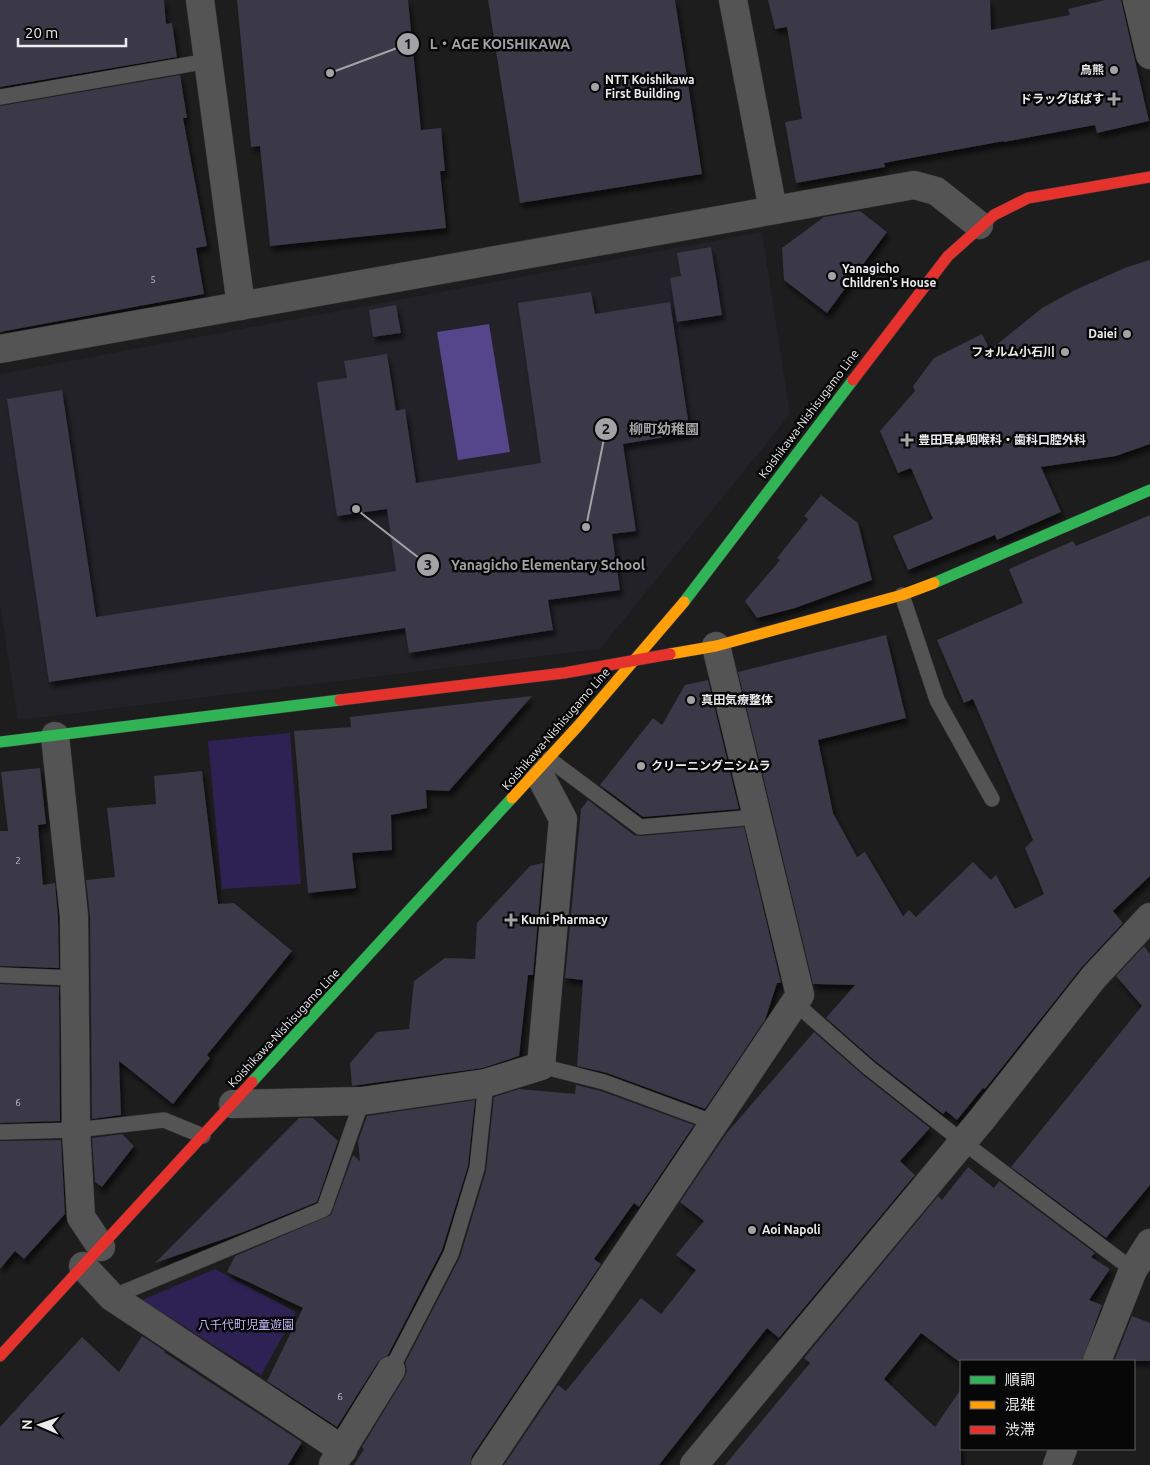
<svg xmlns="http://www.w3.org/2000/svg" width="1150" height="1465" font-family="Ubuntu,'Noto Sans JP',sans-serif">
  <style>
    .built { fill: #232229 }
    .green { fill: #2e2254 }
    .water { fill: #55468c }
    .building { fill: #3b3746; filter: url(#shadow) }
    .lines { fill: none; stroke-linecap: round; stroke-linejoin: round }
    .lane-casing { stroke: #383839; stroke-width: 16 }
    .street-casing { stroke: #383839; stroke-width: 29 }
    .fast-casing { stroke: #383839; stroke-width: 12 }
    .slow-casing { stroke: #383839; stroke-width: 12 }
    .jam-casing { stroke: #383839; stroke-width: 12 }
    .lane { stroke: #545455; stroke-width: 15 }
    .street { stroke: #545455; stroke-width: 28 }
    .fast { stroke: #30b455; stroke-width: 11 }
    .slow { stroke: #ff9f0a; stroke-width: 11 }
    .jam { stroke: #e5322d; stroke-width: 11 }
    .poi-dot { fill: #a3a3a5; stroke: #070708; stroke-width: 2 }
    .labels { text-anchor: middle; stroke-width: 5; stroke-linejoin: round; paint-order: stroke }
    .number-label { font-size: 10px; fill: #bfbec3 }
    .poi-label { font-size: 12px; font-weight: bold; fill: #ebebed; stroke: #070708; text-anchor: start }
    .street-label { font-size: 12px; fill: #ebebed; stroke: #070708 }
    .park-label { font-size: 12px; fill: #c0b7f7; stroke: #070708 }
    .leader { fill: none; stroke: #a3a3a5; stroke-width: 2 }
    .callout-dot { fill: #a3a3a5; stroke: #070708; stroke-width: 2 }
    .mark-label { font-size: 15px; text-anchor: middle; font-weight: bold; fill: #111 }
    .callout-label { font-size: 14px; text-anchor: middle; font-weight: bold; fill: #a3a3a5; stroke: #070708; stroke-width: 5; stroke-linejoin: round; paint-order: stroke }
  </style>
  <defs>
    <filter id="shadow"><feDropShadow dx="3" dy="5.5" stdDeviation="2.5" flood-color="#0009"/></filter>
  </defs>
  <rect width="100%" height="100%" fill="#1d1d1e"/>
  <!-- built -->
  <path class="built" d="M762,232L790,414L600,649L18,720L0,605V374Z"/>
  <!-- green -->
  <g class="green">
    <path d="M290,733L301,884L222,889L208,741Z"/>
    <path d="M215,1269L296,1312L261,1375L142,1300Z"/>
  </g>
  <!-- water -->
  <path class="water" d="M489,324L510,452L458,460L437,332Z"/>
  <!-- building -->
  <g class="building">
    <path d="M0,0H164L166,24L172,23L177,57L0,87Z"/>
    <path d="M237,0H408L421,130L441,128L445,171H440L446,228L270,246L260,146L251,147Z"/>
    <path d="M488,0H675L702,174L520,203Z"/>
    <path d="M768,0H990L991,30L1070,15L1068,9L1105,0H1121L1149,121L1097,133L1095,125L1004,142V141L884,163L885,167L796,183L785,122L802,119L787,27L775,29Z"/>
    <path d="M180,75L187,118H183L207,246L196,248L204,294L0,332V106Z"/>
    <path d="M860,211L887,232L827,313L784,280L782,248L824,217Z"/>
    <path d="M711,247L722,315L677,322L670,278L681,276L677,253Z"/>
    <path d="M1150,260V444L1116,456L1041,467L1061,512L997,540L995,535L908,570L893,536L933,519L911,468L898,473L880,431L915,391L913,386L934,358L982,334L990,350L1042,308L1075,290L1127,267Z"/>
    <path d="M591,292L595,314L670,302L690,433L623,444L636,531L612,534L620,590L548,600L553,630L409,653L405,628L49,682L7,399L62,390L96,617L396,571L387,509L337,516L317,382L347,378L344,361L387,354L396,411L405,409L416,483L541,463L518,303Z"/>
    <path d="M396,305L401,333L373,337L369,310Z"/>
    <path d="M821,495L858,523L872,580L795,608L757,618L745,601L780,560L777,558L808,519L804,516Z"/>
    <path d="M1150,515V876L1113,911L1123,923L1082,967L985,1089L983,1088L957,1120L946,1111L943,1114L875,1061L826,1018L855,985L813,984L738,672L886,635L906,718L818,740L833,813L857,857L865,852L903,916L909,910L916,917L973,862L991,880L996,875L1015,909L1044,894L1025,848L1033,840L973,699L964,703L937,640L1023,603L1009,569L1073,541L1076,546Z"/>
    <path d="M708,680L739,809L643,817L600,785L653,718L662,725L685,685Z"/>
    <path d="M532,696L449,791L426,790L427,808L391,815L392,850L352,853L356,888L308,893L294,731L351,727L350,717Z"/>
    <path d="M40,768L46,824L38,825L43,885L55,883L58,917L59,968L0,966V831H8L1,772Z"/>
    <path d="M202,771L218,904L234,903L292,951L207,1055L210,1058L173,1104L119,1061L121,1115L92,1119L90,916L86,880L115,877L107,808L156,804L154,776Z"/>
    <path d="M588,800L634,835L640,836L744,827L781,983H777L765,1020L705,1109L607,1073L577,1066L583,980L565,978L581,809Z"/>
    <path d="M543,863L533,975H528L519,1056L483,1068L352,1086L350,1063L377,1032L409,1029L414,981L445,958L475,959L477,923L530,866Z"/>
    <path d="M1144,946L1150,954V1185L1106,1238L1011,1167L1142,1006L1116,976Z"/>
    <path d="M0,984L59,987L60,1121L0,1123Z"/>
    <path d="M814,1032L863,1075L930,1128L900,1161L915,1175L779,1338L767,1328L659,1465H504L558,1385L566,1391L641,1298L661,1314L696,1270L676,1255L704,1221L680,1202L726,1134Z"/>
    <path d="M576,1085L601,1091L694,1125L639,1207L634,1203L594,1259L601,1264L472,1456L470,1465H354L364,1449L362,1447L404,1378L407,1371L405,1363L460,1257L486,1171L494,1097L519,1089L575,1094Z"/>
    <path d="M475,1100L468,1166L442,1250L388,1355L378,1362L337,1427L267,1381L303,1308L227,1272L235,1256L331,1215L353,1155L360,1161L358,1141L367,1116Z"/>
    <path d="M299,1118H313L338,1141L317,1202L241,1233L155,1263Z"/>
    <path d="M122,1134L134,1146L102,1187L95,1182L92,1138Z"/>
    <path d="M61,1140L65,1214L24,1259L15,1251L0,1269V1141Z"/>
    <path d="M968,1167L994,1188L999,1181L1095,1253L1091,1257L1110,1269L1089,1300L1102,1305L1082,1361H958L921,1333L884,1379L935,1427L961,1389V1465H725L810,1363L804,1358L938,1196L942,1200Z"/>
    <path d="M1132,1316L1150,1323V1361H1114Z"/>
    <path d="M142,1336L165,1351L164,1352L302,1442L288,1465H0V1427L82,1337L119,1372Z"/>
  </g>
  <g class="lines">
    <defs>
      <g id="lane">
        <path d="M0,97L208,61"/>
        <path d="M902,595L937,700L992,799"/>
        <path d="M549,759L640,827L756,817"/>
        <path d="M0,975L74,978"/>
        <path d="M795,1003L869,1068L963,1142L1133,1270"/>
        <path d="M541,1066L604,1082L715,1123"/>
        <path d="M0,1132L76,1130L164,1120L203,1136"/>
        <path d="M112,1297L324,1209L362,1101"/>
        <path d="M391,1370L451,1254L477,1168L486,1083"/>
      </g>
      <g id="street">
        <path d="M200,0L241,306"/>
        <path d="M733,0L773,210"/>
        <path d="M1137,0L1150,55"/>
        <path d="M0,349L914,185L936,191L979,225"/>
        <path d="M55,736L74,916L76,1130L81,1217L101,1247"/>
        <path d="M233,1104L362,1101L486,1083L541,1066L563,819L538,772"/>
        <path d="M83,1266L112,1297L343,1450"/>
        <path d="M1097,1361L1133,1270L1150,1243"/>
        <path d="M333,1464L391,1370"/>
        <path d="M485,1465L800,995L716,646"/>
        <path d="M694,1465L982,1119L1094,977L1150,917"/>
        <path d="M1057,1465L1063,1449"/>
      </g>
      <g id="fast">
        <path d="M934,583L1150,490"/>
        <path d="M684,602L853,380"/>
        <path d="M0,742L340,700"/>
        <path d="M252,1082L512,798"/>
      </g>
      <g id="slow">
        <path d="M670,654L716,646L902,595L934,583"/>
        <path d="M512,798L578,726L684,602"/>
      </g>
      <g id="jam">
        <path d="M853,380L948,256L994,215L1028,198L1150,177"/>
        <path d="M340,700L564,673L670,654"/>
        <path d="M0,1356L252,1082"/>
      </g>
    </defs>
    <!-- lane casing -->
    <use href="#lane" class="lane-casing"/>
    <!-- street casing -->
    <use href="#street" class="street-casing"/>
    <!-- fast casing -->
    <use href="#fast" class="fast-casing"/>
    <!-- slow casing -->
    <use href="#slow" class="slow-casing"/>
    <!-- jam casing -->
    <use href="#jam" class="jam-casing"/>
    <!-- lane -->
    <use href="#lane" class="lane"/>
    <!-- street -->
    <use href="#street" class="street"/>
    <!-- fast -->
    <use href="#fast" class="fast"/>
    <!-- slow -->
    <use href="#slow" class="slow"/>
    <!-- jam -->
    <use href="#jam" class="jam"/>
  </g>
  <!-- markers -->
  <g class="poi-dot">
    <circle cx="1114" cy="70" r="5"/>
    <circle cx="595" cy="87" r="5"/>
    <path d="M1111.5 91.5h5v5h5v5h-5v5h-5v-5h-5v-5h5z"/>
    <circle cx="832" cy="276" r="5"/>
    <circle cx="1127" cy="334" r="5"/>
    <circle cx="1065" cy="352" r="5"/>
    <path d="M904.5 432.5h5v5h5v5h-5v5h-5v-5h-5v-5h5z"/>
    <circle cx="691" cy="700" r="5"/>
    <circle cx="641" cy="766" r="5"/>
    <path d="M508.5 912.5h5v5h5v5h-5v5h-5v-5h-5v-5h5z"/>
    <circle cx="752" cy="1230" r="5"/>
  </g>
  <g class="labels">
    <!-- number labels -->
    <g class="number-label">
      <text x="153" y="283">5</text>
      <text x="18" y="864">2</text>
      <text x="18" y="1106">6</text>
      <text x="340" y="1400">6</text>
    </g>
    <!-- poi labels -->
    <g class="poi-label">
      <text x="1104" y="74" text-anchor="end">鳥熊</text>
      <text x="605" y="84">NTT Koishikawa<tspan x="605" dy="14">First Building</tspan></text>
      <text x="1104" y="103" text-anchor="end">ドラッグぱぱす</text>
      <text x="842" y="273">Yanagicho<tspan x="842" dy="14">Children's House</tspan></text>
      <text x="1117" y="338" text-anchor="end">Daiei</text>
      <text x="1055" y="356" text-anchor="end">フォルム小石川</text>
      <text x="918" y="444">豊田耳鼻咽喉科・歯科口腔外科</text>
      <text x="701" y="704">真田気療整体</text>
      <text x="651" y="770">クリーニングニシムラ</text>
      <text x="521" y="924">Kumi Pharmacy</text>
      <text x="762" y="1234">Aoi Napoli</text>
    </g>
    <!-- street labels -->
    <g class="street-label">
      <text transform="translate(809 414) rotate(-53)" y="4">Koishikawa-Nishisugamo Line</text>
      <text transform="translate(556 729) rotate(-49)" y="4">Koishikawa-Nishisugamo Line</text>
      <text transform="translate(284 1028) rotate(-47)" y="4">Koishikawa-Nishisugamo Line</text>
    </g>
    <!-- park labels -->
    <g class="park-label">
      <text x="246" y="1329">八千代町児童遊園</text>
    </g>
  </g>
  <!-- callouts -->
  <path class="leader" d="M330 73L408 44M586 527L606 429M356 509L428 565"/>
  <g class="callout-dot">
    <circle cx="330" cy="73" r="5"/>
    <circle cx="586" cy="527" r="5"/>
    <circle cx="356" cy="509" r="5"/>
    <circle cx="408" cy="44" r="12"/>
    <circle cx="606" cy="429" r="12"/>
    <circle cx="428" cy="565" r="12"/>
  </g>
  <g class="mark-label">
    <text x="408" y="49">1</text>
    <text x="606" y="434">2</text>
    <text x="428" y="570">3</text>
  </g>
  <g class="callout-label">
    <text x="500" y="49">L・AGE KOISHIKAWA</text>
    <text x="664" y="434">柳町幼稚園</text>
    <text x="548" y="570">Yanagicho Elementary School</text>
  </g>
  <!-- legend -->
  <rect x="960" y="1360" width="175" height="90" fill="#070708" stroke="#626264"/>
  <rect x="970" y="1376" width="25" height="8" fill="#30b455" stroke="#626264"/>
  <text x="1005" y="1385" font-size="15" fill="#ebebed">順調</text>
  <rect x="970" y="1401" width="25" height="8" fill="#ff9f0a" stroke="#626264"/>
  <text x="1005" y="1410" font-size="15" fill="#ebebed">混雑</text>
  <rect x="970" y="1426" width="25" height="8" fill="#e5322d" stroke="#626264"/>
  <text x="1005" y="1435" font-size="15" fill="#ebebed">渋滞</text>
  <!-- north arrow -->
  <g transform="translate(40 1425) rotate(272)" stroke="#070708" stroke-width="4" paint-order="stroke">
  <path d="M0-4L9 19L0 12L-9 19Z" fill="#ebebed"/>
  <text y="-8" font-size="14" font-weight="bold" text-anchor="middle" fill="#ebebed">N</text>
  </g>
  <!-- scale -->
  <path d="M18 38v8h108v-8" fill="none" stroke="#ebebed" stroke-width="2.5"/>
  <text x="25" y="38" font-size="15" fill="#ebebed" stroke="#070708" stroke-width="4" paint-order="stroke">20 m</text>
</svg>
